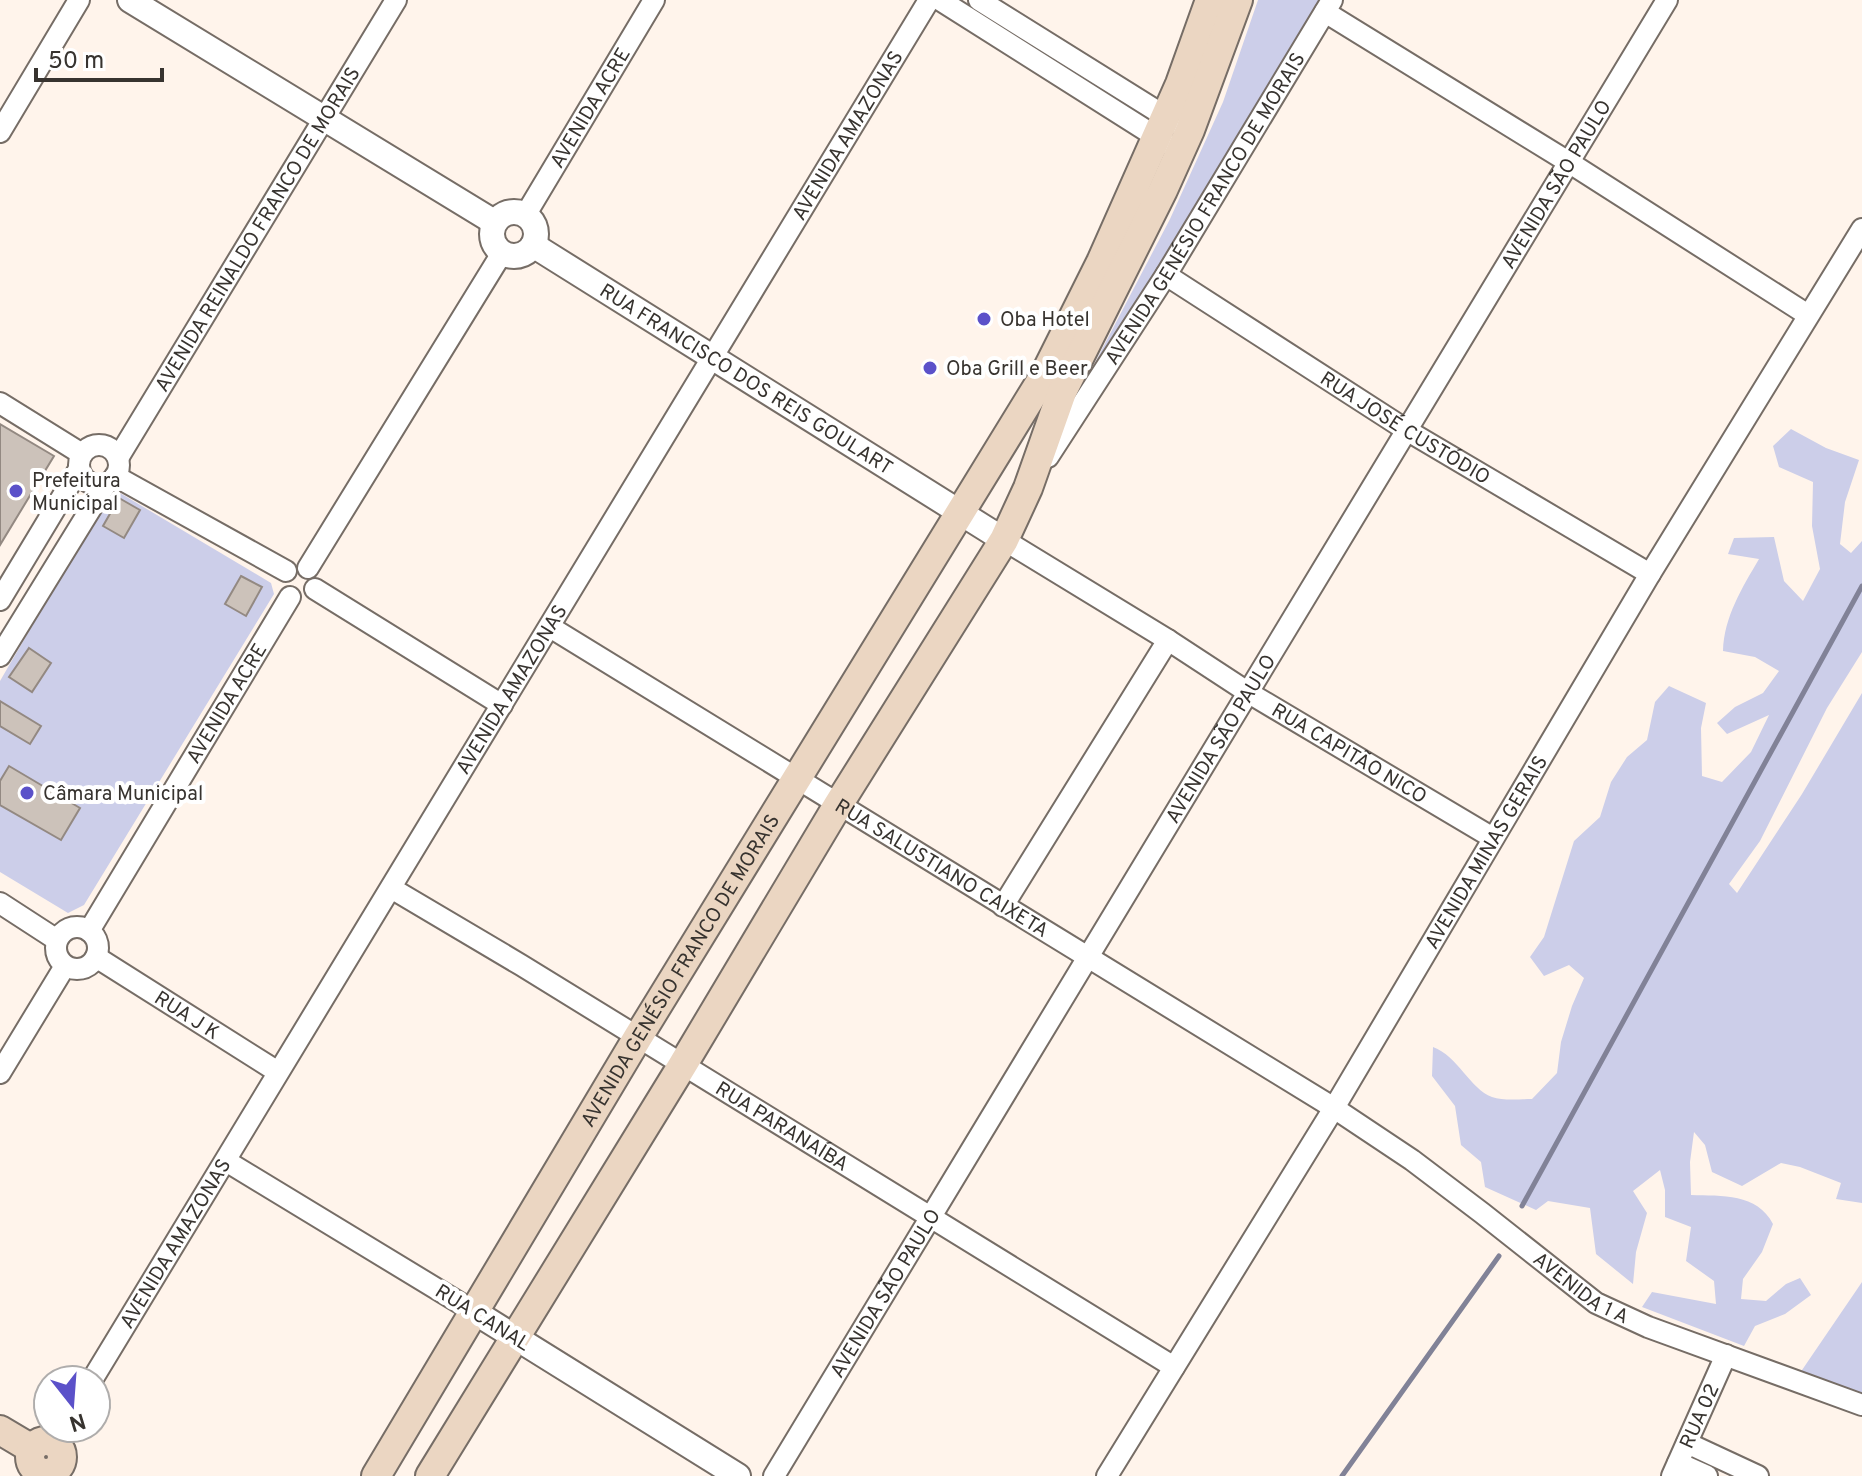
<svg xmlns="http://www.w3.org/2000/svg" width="1862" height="1476" viewBox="0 0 1862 1476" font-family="Overpass,sans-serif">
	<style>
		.green { fill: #cccee9 }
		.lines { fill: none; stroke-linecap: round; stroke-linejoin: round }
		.stream { stroke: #818297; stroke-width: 5 }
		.building { fill: #ccc2ba; stroke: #938982; stroke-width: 2 }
		.minor-casing { stroke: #766d66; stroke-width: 24 }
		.tertiary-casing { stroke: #766d66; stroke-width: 28 }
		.secondary-casing { stroke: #766d66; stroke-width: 32 }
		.minor { stroke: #fff; stroke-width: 20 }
		.tertiary { stroke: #fff; stroke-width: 24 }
		.secondary { stroke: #ebd6c2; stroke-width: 28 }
		.poi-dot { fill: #5b51c9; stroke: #fff; stroke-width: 3 }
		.labels { text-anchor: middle; stroke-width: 8; stroke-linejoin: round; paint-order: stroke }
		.street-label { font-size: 20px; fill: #37332f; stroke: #fff }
		.poi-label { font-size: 20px; fill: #37332f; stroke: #fff; text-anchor: start }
	</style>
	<rect width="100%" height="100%" fill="#fff4eb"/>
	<!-- green -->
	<path class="green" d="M1258,0h62l-228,378 -4,-2 82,-157 53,-117z
		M1791,429l35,19 33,12 -14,42 -5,42 11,9 11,-12v111l-35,56 -67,133 -31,43 8,9 65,-99 60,-101v510l-26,-4 5,-16 -41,-16 -19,-4 -39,23 -30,-14 -7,-27 -11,-13 -4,30 1,33c31,1 66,-2 82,29l-11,28 -19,27 -2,20 25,2 20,-17 14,-6 11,17 -26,19 -30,12 -11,20 -102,-39 10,-15 64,12 -2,-23 -28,-20 5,-34 -26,-10v-27l-5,-20 -27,21 14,22 -11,39 -3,32 -37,-30 -6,-46 -42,-7 -12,9 -51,-23 -4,-25 -20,-17 -6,-39 -23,-30 1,-29c25,9 37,42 59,50 11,4 29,2 40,2l25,-26 4,-31 11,-36 12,-28 -15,-13 -25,11 -14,-19 14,-20 30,-96 26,-24 11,-35 16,-25 20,-17 8,-38 14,-16 37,17 -5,25 1,48 20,6 29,-30 18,-37 -42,19 -10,-11 18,-16 28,-14 16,-22 -24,-14 -32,-6c1,-34 19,-63 36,-92l-31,-5 6,-16 40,-1 10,44 19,20 17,-32 -8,-43 1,-44 -34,-15 -6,-21z
		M120,493l151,90 3,11 -190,311 -16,8 -68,-41v-191l107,-184z
		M1862,1282v113l-62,-22z"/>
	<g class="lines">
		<!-- stream -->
		<path class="stream" d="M1522,1206l340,-620
			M1342,1476l157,-220"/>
	</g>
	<!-- building -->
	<path class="building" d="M0,424l54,32 -54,89z
		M119,498l21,12 -16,28 -21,-12z
		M241,576l21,11 -16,29 -21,-12z
		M29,648l22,15 -19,29 -23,-15z
		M0,701l41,25 -11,18 -30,-18z
		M9,766l71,42 -19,32 -61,-35v-24z"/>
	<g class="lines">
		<defs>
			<g id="minor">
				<path d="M940,0l226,143"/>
				<path d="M979,0l197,123"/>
				<path d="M1325,12l245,151 238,152"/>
				<path d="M0,132l79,-132"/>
				<path id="s1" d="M526,214l128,-214"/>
				<path id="s2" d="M1166,275l242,156 242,143"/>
				<path d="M0,403l82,51"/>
				<circle cx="99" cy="465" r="20"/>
				<path id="s3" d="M1048,457l118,-182 166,-275"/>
				<path id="s4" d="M118,458l278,-458"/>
				<path d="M115,476l171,95"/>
				<path id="s5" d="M1004,540l164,100 81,53 244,145"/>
				<path d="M308,568l194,-315"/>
				<path d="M315,589l187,116"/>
				<path d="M0,600l79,-131"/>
				<path id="s6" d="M550,627l784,481 78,52 70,53 114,90 52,24 214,78"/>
				<path d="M0,656l106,-172"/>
				<path id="s7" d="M391,888l130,77 653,402"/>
				<path d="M0,903l57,37"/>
				<path d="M1003,906l165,-266"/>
				<circle cx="77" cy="948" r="21"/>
				<path id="s8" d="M89,931l201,-334"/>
				<path id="s9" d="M96,957l182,115"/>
				<path d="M0,1073l65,-107"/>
				<path d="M226,1161l247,150"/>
				<path id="s10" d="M92,1380l837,-1380"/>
				<path d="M53,1443l10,-15"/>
				<path d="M1687,1443l71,33"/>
				<path d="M1678,1463l29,13"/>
				<path id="s11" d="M774,1476l893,-1476"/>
				<path id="s12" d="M1107,1476l227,-368 316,-534 212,-345"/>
				<path id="s13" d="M1672,1476l54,-121"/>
			</g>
			<g id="tertiary">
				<path d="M130,0l364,222"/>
				<circle cx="514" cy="234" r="22"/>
				<path id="s14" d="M533,245l471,295"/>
				<path d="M473,1311l265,165"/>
				<path d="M35,1476l3,-5"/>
			</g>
			<g id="secondary">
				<path d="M0,1430l32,19"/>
				<circle cx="46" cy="1457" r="16"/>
				<path id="s15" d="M376,1476l262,-439 406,-661 57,-114 79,-178 30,-84"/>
				<path d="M430,1476l252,-410 156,-261 166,-265 24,-52 34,-96 101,-202 27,-60 48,-130"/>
			</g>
		</defs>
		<!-- minor casing -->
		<use href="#minor" class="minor-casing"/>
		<!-- tertiary casing -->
		<use href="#tertiary" class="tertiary-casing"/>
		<!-- secondary casing -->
		<use href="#secondary" class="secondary-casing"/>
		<!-- minor -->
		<use href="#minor" class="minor"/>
		<!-- tertiary -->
		<use href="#tertiary" class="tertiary"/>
		<!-- secondary -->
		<use href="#secondary" class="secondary"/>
	</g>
	<!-- markers -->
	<g class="poi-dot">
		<circle cx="984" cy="319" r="8"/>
		<circle cx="930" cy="368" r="8"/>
		<circle cx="16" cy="491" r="8"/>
		<circle cx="27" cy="793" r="8"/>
	</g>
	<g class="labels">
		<!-- street labels -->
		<g class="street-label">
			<text dy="7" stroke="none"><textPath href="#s1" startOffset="124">AVENIDA ACRE</textPath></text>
			<text dy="7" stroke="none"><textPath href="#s10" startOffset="1456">AVENIDA AMAZONAS</textPath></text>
			<text dy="7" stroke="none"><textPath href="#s11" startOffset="1510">AVENIDA SÃO PAULO</textPath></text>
			<text dy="7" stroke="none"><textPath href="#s3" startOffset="294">AVENIDA GENÉSIO FRANCO DE MORAIS</textPath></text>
			<text dy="7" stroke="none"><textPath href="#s4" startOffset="268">AVENIDA REINALDO FRANCO DE MORAIS</textPath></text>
			<text dy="7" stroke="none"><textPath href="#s14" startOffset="252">RUA FRANCISCO DOS REIS GOULART</textPath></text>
			<text dy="7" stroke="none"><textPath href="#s2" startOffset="284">RUA JOSÉ CUSTÓDIO</textPath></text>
			<text dy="7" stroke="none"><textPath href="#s10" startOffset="808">AVENIDA AMAZONAS</textPath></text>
			<text dy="7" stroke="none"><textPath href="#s8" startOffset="266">AVENIDA ACRE</textPath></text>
			<text dy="7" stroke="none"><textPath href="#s11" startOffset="862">AVENIDA SÃO PAULO</textPath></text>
			<text dy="7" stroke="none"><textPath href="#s5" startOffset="406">RUA CAPITÃO NICO</textPath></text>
			<text dy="7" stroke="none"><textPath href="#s12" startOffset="730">AVENIDA MINAS GERAIS</textPath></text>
			<text dy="7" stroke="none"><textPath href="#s6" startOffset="460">RUA SALUSTIANO CAIXETA</textPath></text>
			<text dy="7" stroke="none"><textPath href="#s15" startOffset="590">AVENIDA GENÉSIO FRANCO DE MORAIS</textPath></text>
			<text dy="7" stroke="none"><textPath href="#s9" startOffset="108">RUA J K</textPath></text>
			<text dy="7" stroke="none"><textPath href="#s7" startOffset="458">RUA PARANAÍBA</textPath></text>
			<text dy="7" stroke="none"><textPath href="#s10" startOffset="160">AVENIDA AMAZONAS</textPath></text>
			<text dy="7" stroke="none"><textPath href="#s6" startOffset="1226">AVENIDA 1 A</textPath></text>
			<text dy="7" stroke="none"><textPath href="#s11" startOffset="214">AVENIDA SÃO PAULO</textPath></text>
			<text transform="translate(483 1317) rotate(32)" y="7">RUA CANAL</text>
			<text dy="7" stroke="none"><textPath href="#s13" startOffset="66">RUA 02</textPath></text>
		</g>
		<!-- poi labels -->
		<g class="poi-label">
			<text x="1000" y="326">Oba Hotel</text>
			<text x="946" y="375">Oba Grill e Beer</text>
			<text x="32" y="487">Prefeitura<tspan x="32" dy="23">Municipal</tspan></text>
			<text x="43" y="800">Câmara Municipal</text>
		</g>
	</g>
	<!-- north arrow -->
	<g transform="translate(72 1404) rotate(163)"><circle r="38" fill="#ffffff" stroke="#afadac" stroke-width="2"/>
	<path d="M0-6L14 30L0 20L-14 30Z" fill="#5b51c9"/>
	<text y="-12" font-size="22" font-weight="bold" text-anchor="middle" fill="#37332f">N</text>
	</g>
	<!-- scale -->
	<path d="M36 68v12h126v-12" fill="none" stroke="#37332f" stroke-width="4"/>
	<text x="48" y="68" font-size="24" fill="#37332f" stroke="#ffffff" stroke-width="6" paint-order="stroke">50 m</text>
</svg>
